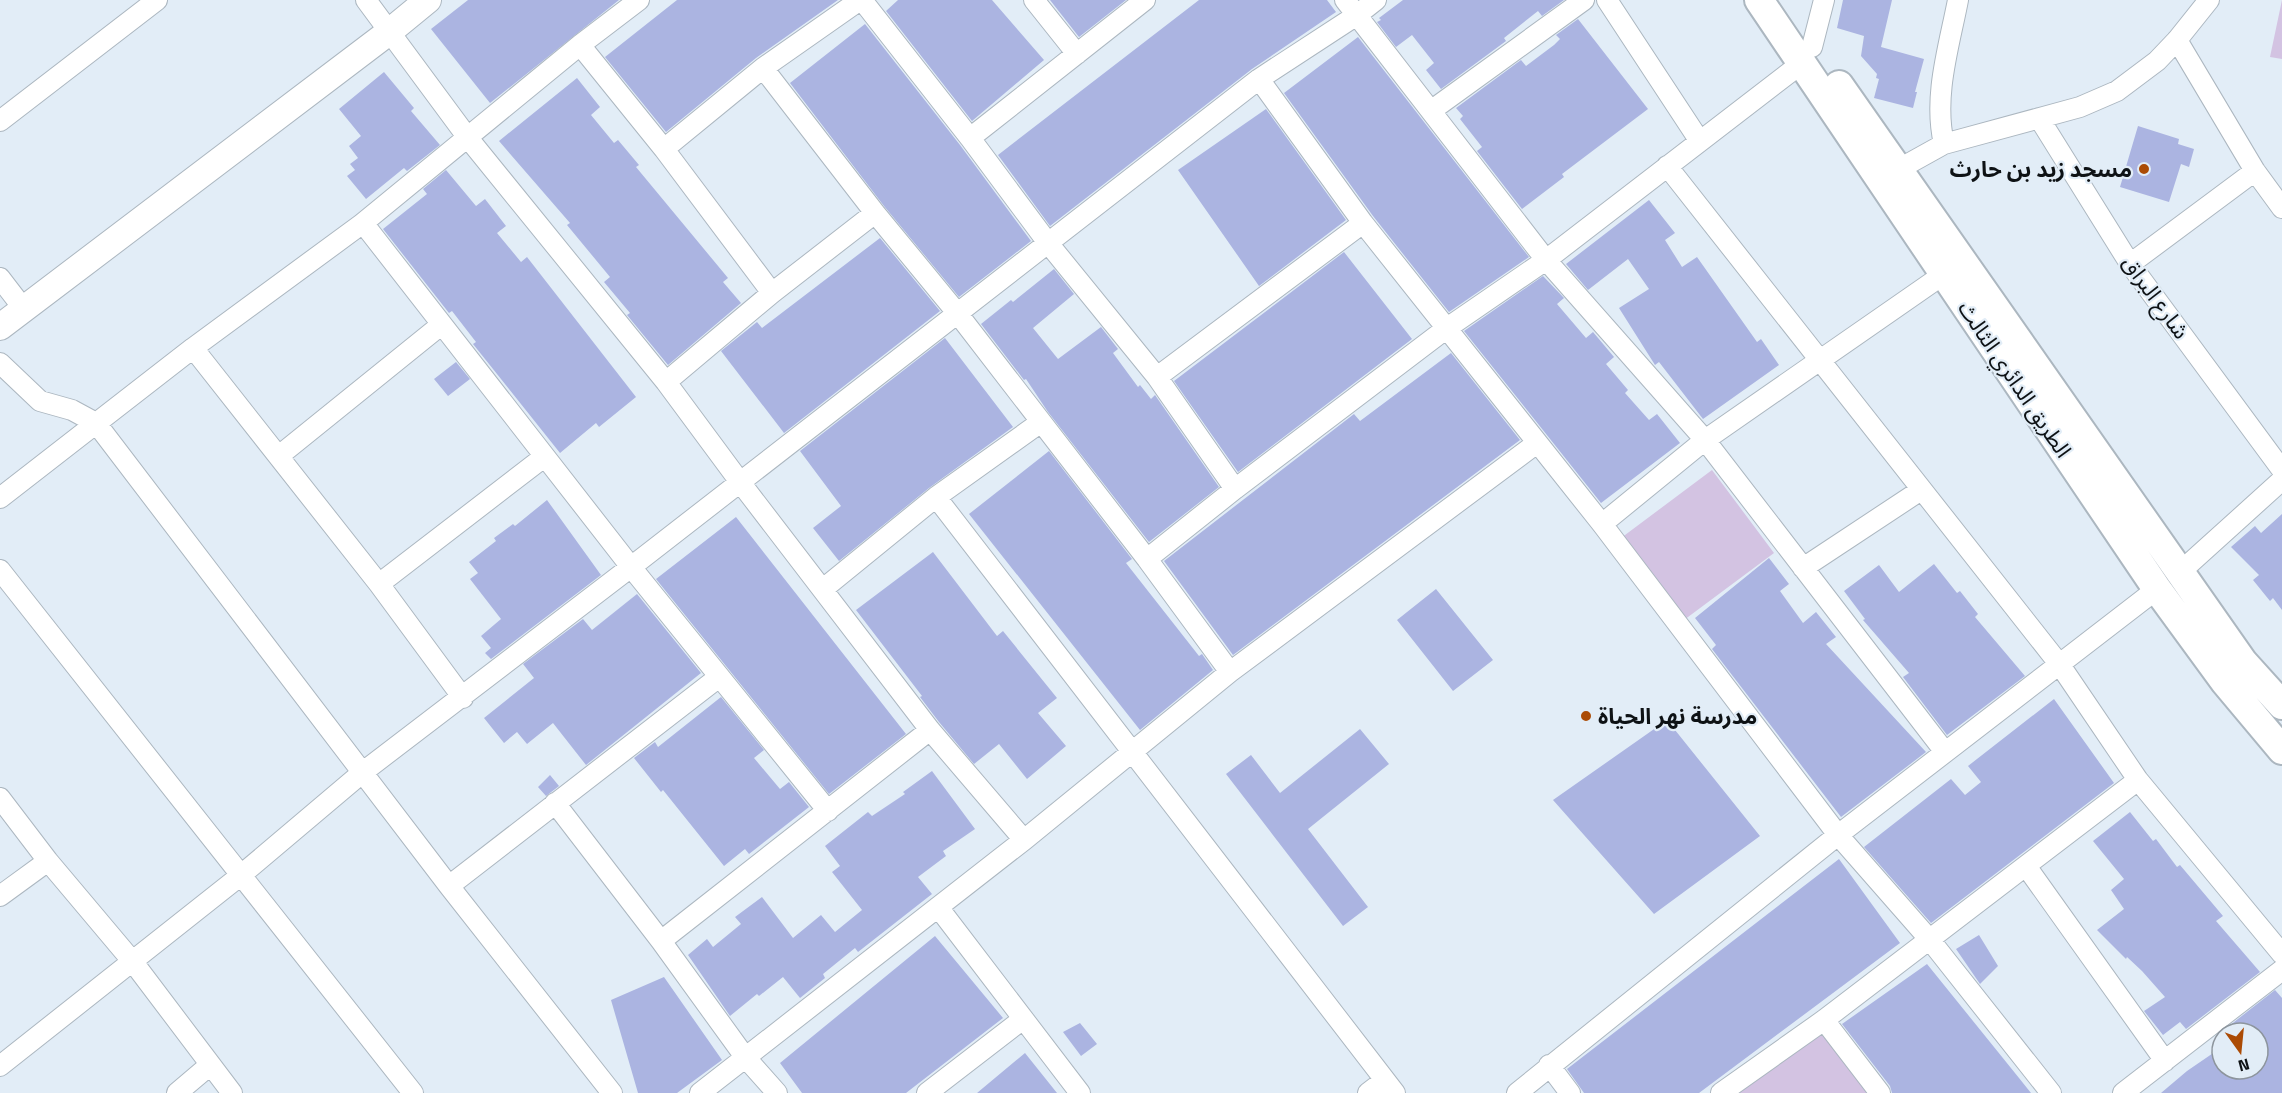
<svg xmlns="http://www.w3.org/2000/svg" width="2282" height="1093" viewBox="0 0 2282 1093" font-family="'Titillium Web','Noto Sans Arabic',sans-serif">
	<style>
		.green { fill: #d3c3e2 }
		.building { fill: #abb4e1 }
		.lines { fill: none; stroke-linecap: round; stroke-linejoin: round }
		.minor-casing { stroke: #acb7c0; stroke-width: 22 }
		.major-casing { stroke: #acb7c0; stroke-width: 28 }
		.highway-casing { stroke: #acb7c0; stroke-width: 32 }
		.minor { stroke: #fff; stroke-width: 20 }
		.major { stroke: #fff; stroke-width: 26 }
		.highway { stroke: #fff; stroke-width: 28 }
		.poi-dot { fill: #ab4b05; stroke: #e2edf7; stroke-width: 2 }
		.labels { text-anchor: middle; stroke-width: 4.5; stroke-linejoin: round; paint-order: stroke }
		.poi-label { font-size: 22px; font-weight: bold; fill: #0e1215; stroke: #e2edf7; text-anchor: end }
		.street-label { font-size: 22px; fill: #0e1215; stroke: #e2edf7 }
	</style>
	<rect width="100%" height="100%" fill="#e2edf7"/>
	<!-- green -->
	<path class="green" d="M2282,0v59l-12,-2z
		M1712,470l62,83 -90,67 -63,-82z
		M1824,1020l55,73h-156z"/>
	<!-- building -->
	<path class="building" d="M468,0h151l-129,103 -59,-74z
		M677,0h161l-82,58 -90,74 -61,-75z
		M898,0h94l52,60 -72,61 -86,-110z
		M1050,0h76l-47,37z
		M1199,0h128l9,12 -84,57 -202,157 -52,-71z
		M1403,0h161l-22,16 -4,-5 -34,27 2,3 -65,48 -15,-19 8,-7 -22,-28 -16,12 -19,-25 4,-2 -2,-2z
		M1843,0h49l-11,47 43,12 -9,33h2l-4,16 -39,-10 5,-19 -3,-1 1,-4 -16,-18 3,-20 -27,-8z
		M1578,19l70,90 -86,65 2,3 -42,32 -45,-58 5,-4 -22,-28 3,-3 -7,-8 65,-48 5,6 28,-21 6,-6 -4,-4z
		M865,24l95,121 71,96 -72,56 -75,-91 -94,-123z
		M1358,37l171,220 -80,55 -76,-96 -89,-123z
		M384,72l30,36 -3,3 29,34 -33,26 -3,-3 -38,31 -19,-23 8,-6 -5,-6 8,-6 -9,-12 12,-10 -22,-27z
		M577,78l23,29 -9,8 23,28 4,-3 21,25 -3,2 92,111 -5,4 18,21 -73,62 -41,-50 3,-2 -26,-31 6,-5 -43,-52 3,-2 -71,-82z
		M1266,109l80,111 -87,66 -81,-116z
		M2138,126l41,13 -1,5 16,5 -5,18 -8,-3 -12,38 -49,-15z
		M446,170l30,36 9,-7 21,27 -9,7 24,29 6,-5 109,140 -37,30 -3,-4 -36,30 -87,-109 3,-2 -24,-31 -3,2 -66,-84 44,-35 -4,-5z
		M1649,200l26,33 -10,7 17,27 15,-10 60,85 4,-3 18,26 -76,54 -44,-57 -4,3 -36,-57 30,-19 -21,-30 -40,31 -22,-26z
		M880,238l60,73 -156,122 -63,-82 36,-29 5,6z
		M1344,252l68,87 -174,133 -64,-91z
		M1054,269l20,25 -41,34 25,31 43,-32 17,22 -5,4 25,34 2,-2 11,14 4,-4 64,92 -70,55 -101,-130 -22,-33 -2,1 -43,-56 30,-24 2,2z
		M1543,276l21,22 -7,6 29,34 7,-6 21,25 -8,7 22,26 -3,3 24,27 8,-6 23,29 -79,60 -137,-172z
		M945,338l68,89 -84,61 -90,73 -26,-33 28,-22 -41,-55z
		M1451,353l69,87 -287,215 -69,-94 190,-147 6,7z
		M456,362l14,17 -22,17 -14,-17z
		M1049,451l83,108 -6,4 73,93 3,-2 11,16 -73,60 -171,-216z
		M547,500l54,75 -110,84 -6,-6 6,-5 -10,-12 20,-17 -31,-40 8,-6 -9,-11 27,-21 -2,-3 19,-14 2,2z
		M2282,514v96l-9,-12 -3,3 -17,-21 6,-5 -28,-28 24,-21 6,7z
		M736,517l170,217 -77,60 -173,-215z
		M933,552l64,84 6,-5 54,67 -19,15 28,33 -39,33 -28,-35 -25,20 -35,-42 -19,-25 2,-1 -66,-86z
		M1769,558l20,26 -9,7 23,32 13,-11 20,25 -10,7 100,108 -85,65 -129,-168 4,-4 -21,-27z
		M1934,564l23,29 3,-2 18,23 -3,3 50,59 -78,59 -44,-58 6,-4 -46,-53 2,-1 -21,-28 35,-26 20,27z
		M1436,589l57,71 -40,31 -56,-71z
		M637,594l64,79 -115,92 -33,-42 -26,21 -10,-12 -13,11 -20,-25 50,-40 -11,-14 60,-45 9,11z
		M721,697l43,53 -10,8 26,31 9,-7 20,25 -60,47 -4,-5 -21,17 -61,-76 -2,2 -27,-34 21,-16 3,5z
		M2054,699l60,84 -183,140 -67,-76 87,-68 14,16 16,-13 -13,-16z
		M1667,720l93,116 -106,78 -101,-114z
		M1360,729l29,35 -81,65 60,78 -25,19 -117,-152 25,-19 29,38z
		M932,771l43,58 -32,22 3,5 -28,21 14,17 -74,58 -3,-4 -32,26 2,4 -25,20 -17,-21 -24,19 -2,-2 -27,22 -42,-61 19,-16 6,8 28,-23 -6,-7 27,-20 31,41 28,-23 14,17 27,-22 -30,-38 8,-6 -15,-20 43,-34 4,4 33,-22 -2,-2z
		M550,775l9,11 -13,10 -8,-9z
		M2130,812l23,29 3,-2 21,28 3,-2 43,51 -7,5 44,51 -74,57 -6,-7 -17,13 -19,-24 21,-14 -23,-26 -15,-14 -1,2 -29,-29 27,-21 -13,-19 13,-11 -31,-38z
		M1839,859l61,84 -201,150h-115l-17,-24z
		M1979,935l19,31 -18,18 -24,-35z
		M935,936l68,82 -97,75h-104l-22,-30z
		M1927,964l92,114 12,15h-139l-2,-7 -48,-62z
		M664,977l58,83 -45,33h-39l-27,-93z
		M2275,990l7,8v95h-121l26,-22 35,-24v22h36v-36h-38z
		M1080,1023l17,21 -16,12 -18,-24z
		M1025,1053l32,40h-80z"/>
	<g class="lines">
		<defs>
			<path id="minor" d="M366,0l102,138 198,244 74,100 190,248 94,110
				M862,0l108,138 78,105 109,134 78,112
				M1034,0l43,54
				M1345,0l201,260 159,180 240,312
				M1607,0l92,140
				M2177,40l78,131 27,37
				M580,45l84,104 108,144
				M1812,47l12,-47
				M763,68l112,145 83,101 189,245 83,113
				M1259,79l104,144 239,301 236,311 92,105 121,153
				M1432,110l152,-110
				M2039,118l91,146 152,206
				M0,121l157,-121
				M970,138l175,-138
				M1944,144c-11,-48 5,-97 14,-144
				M664,149l99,-81 97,-68
				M1667,166l393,499 78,115 144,174
				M1899,169l45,-25 136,-37 37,-16 40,-30 20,-21 32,-40
				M363,223l268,344 197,244
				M2130,264l125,-93
				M0,278l23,30
				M193,348l186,236 84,114
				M0,363l40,38 32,9 24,13 353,463 163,207
				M1157,377l206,-154
				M666,382l106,-89 103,-80
				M280,455l161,-130
				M936,497l459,596
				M0,498l193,-150 170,-125 217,-178 59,-45
				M1602,524l103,-84 239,-166
				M1147,559l88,-70 212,-161 99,-68 256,-197
				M1803,568l118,-78
				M0,570l413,523
				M2179,573l103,-93
				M379,584l165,-127
				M823,589l113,-92 105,-75
				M0,798l48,63 85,101 99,131
				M555,803l106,138 84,116 32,36
				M2026,866l139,195
				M449,886l270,-209
				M0,896l48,-35
				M938,907l142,186
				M661,941l269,-211
				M1824,1020l56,73
				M1549,1065l21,28
				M0,1066l240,-190 123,-104 268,-205 628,-488 98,-64 19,-15
				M177,1093l33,-28
				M700,1093l324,-253 206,-168 307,-229
				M927,1093l96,-74
				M1368,1093l17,-13
				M1517,1093l321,-258 319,-246
				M1721,1093l103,-73 314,-240
				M2123,1093l159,-123"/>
			<path id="major" d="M0,327l389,-295 39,-32"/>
			<path id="highway" d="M1759,0l398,589 68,93 57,68
				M1839,85l404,577 39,43"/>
		</defs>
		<!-- minor casing -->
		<use href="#minor" class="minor-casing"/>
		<!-- major casing -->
		<use href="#major" class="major-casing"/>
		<!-- highway casing -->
		<use href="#highway" class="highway-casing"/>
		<!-- minor -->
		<use href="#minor" class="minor"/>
		<!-- major -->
		<use href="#major" class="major"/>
		<!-- highway -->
		<use href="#highway" class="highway"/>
	</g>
	<!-- markers -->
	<g class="poi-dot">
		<circle cx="2144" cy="169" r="6"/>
		<circle cx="1586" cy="716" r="6"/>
	</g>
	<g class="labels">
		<!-- poi labels -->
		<g class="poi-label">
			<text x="2132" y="177">مسجد زيد بن حارث</text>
			<text x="1598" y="724" text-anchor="start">مدرسة نهر الحياة</text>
		</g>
		<!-- street labels -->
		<g class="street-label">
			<text transform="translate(2156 297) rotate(54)" y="8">شارع البراق</text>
			<text transform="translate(2015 379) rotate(56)" y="8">الطريق الدائري الثالث</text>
		</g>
	</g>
	<!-- north arrow -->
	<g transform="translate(2240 1051) rotate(165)"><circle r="28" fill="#e2edf7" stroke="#8d959d" stroke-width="1.5"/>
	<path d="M0-4.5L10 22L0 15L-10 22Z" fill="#ab4b05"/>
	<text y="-9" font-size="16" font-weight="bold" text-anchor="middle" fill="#0e1215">N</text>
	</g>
</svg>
